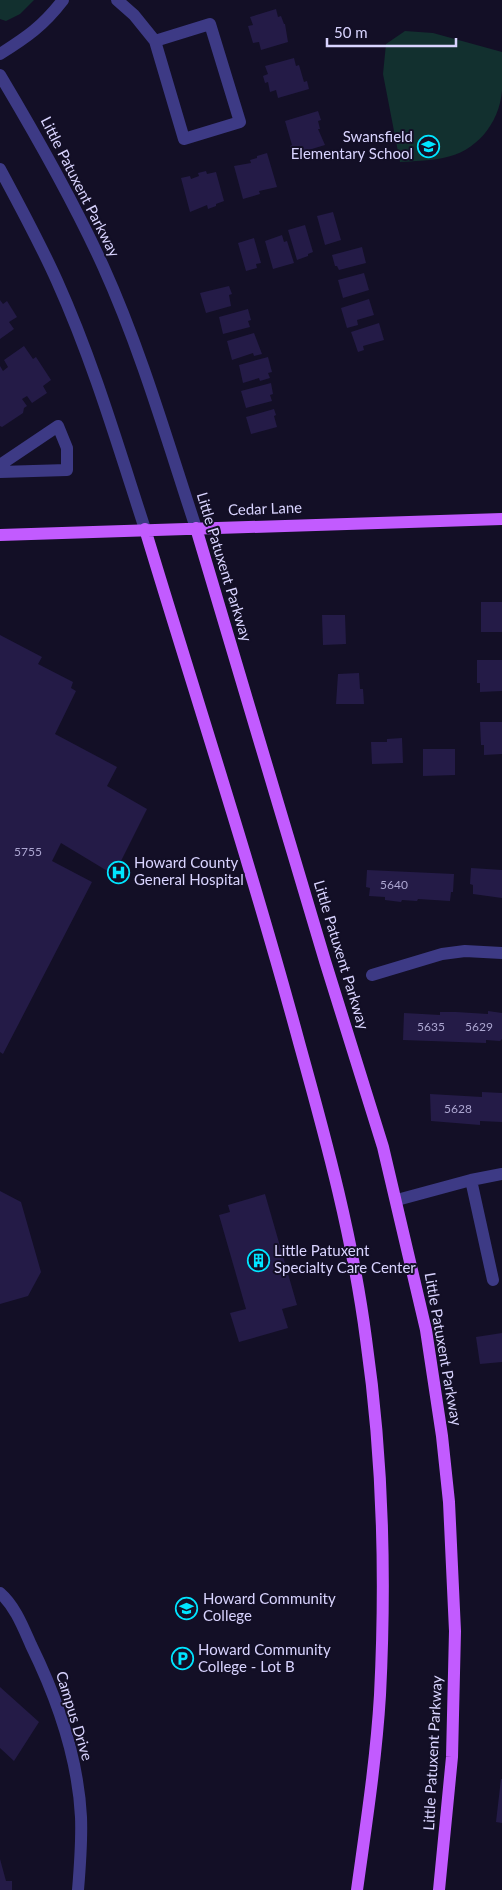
<svg xmlns="http://www.w3.org/2000/svg" width="502" height="1890" viewBox="0 0 502 1890" font-family="Lato,sans-serif">
	<style>
		.green { fill: #12302f }
		.building { fill: #241b47 }
		.lines { fill: none; stroke-linecap: round; stroke-linejoin: round }
		.minor { stroke: #3d3a85; stroke-width: 12 }
		.major { stroke: #c25bff; stroke-width: 12 }
		.labels { text-anchor: middle; stroke-width: 4; stroke-linejoin: round; paint-order: stroke }
		.number-label { font-size: 12px; fill: #aca6d1 }
		.poi-label { font-size: 15px; fill: #d9d4ff; stroke: #130f26; text-anchor: start }
		.street-label { font-size: 15px; fill: #d9d4ff; stroke: #130f26 }
	</style>
	<rect width="100%" height="100%" fill="#130f26"/>
	<!-- green -->
	<path class="green" d="M0,0h34l-14,14 -14,7 -6,-2z
		M405,31l28,2 69,19c0,13 0,26 0,39 -3,33 -26,61 -59,67 -14,3 -29,3 -43,4l-17,-88 3,-30z"/>
	<!-- building -->
	<path class="building" d="M276,9l2,8 3,-1 3,8h1l3,18 -27,8 -2,-8 -6,1 -5,-17 5,-1 -3,-8z
		M294,58l2,8 3,-1 5,17 3,-1 2,8 -31,9 -2,-8 -6,2 -2,-10 -3,1 -2,-7 5,-2 -3,-8z
		M318,111l3,9 -3,1 2,8h-2l7,16 -33,10 -2,-9 2,-1 -7,-24z
		M267,153l10,34 -18,4 1,3 -17,5 -9,-33 17,-3 -1,-3 7,-2v-2z
		M206,171l1,3 9,-2 8,29 -8,3v2l-8,3 -1,-4 -17,7 -9,-34 9,-2 1,3 8,-3 -1,-3z
		M333,212l8,28 -16,5 -8,-29z
		M305,225l8,27 -5,2v2l-11,4 -9,-30z
		M282,235l2,7 3,-1 7,22 -21,6 -8,-28z
		M254,238l7,25 -5,1 1,4 -11,3 -8,-28z
		M362,247l4,16 -27,7 -2,-4h-2l-3,-11z
		M364,273l5,17 -26,8 -5,-18z
		M229,286l3,8 -3,1 2,11 -25,7 -6,-20z
		M369,299l5,16 -17,5 1,5 -11,3 -6,-20z
		M0,300l3,4 4,-3 10,16 -8,5 5,7 -14,10z
		M248,309l3,11 -3,1 2,6 -27,7 -4,-17z
		M379,323l5,17 -21,6 1,4 -6,2 -7,-20z
		M254,333l8,21 -8,2 -1,-3 -21,7 -5,-19z
		M24,346l9,13 3,-2 15,23 -8,6 4,7 -15,10 -5,-7 -5,3 5,7 -3,2 -1,5 -21,14 -2,-1v-60l3,5 5,-4 -4,-7z
		M268,357l4,15 -4,1 2,5 -10,3 -1,-3 -16,5 -4,-18z
		M271,383l2,11 -3,1 2,6 -26,7 -5,-17z
		M274,409l2,6 -2,1 3,11 -26,7 -5,-17z
		M481,602h21v30h-21z
		M322,615h23l1,29 -23,1z
		M0,635l42,22 -4,7 35,18 -2,6 5,3 -21,43 62,33 -10,19 40,23 -33,66 -53,-32 -9,18 40,21 -89,172 -3,-2z
		M477,660h25v31l-22,1v-9h-3z
		M359,673l1,16h3l1,15h-28l2,-30z
		M480,722h22v32l-18,1v-10h-3z
		M402,738l1,25 -31,1 -1,-22h16v-3z
		M423,749h32v26l-32,1z
		M471,868l31,2v28l-29,-4v-9l-3,-1z
		M367,870l87,4 -1,18h-2l-1,9 -32,-2 -1,2 -15,-1 -1,2 -16,-2v-3l-16,-1 1,-8 -4,-1z
		M488,1011l14,2v26l-2,2 -14,-1v3l-83,-3 1,-27 36,2v-3h16l32,2z
		M482,1092l20,1v29l-22,-1v4l-49,-4 -1,-27 52,3z
		M0,1191l21,11 20,70 -13,24 -28,8z
		M265,1194l32,111 -15,4 6,19 -49,14 -9,-29 16,-4 -27,-94 11,-3 -2,-7z
		M502,1333v29l-22,2 -4,-27z
		M0,1687l39,35 -25,39 -14,-13z
		M501,1779h1v44l-6,-1z
		M0,1859l6,22h6v9h-12z"/>
	<g class="lines">
		<!-- minor -->
		<path class="minor" d="M117,0l17,15 21,26 29,98 56,-17 -30,-98 -55,17
			M0,54c27,-17 43,-28 63,-54
			M0,75c37,62 73,125 103,191 38,84 64,174 93,262
			M0,169c20,37 40,74 57,112 36,80 61,165 88,248
			M0,465l58,-39 9,22v22l-67,2
			M372,975l70,-21 23,-3 37,2
			M471,1180l22,100
			M397,1200l74,-20 31,-6
			M0,1593c15,13 23,34 31,52 26,53 47,113 50,172 1,25 -1,49 -3,73"/>
		<!-- major -->
		<path class="major" d="M196,528l129,433 58,186 43,183 16,106 7,66 6,129 -3,126 -13,133
			M145,529c52,172 108,343 155,517 27,97 53,193 66,293 17,118 20,238 14,356 -4,66 -14,130 -23,195
			M0,535l502,-16"/>
	</g>
	<!-- icons -->
	<defs>
		<symbol id="school-ring" viewBox="-11 -11 22 22"><circle r="9.5" fill="#130f26" stroke="#00e5ff" stroke-width="1.5"/><path d="M0-5L7-2L0 1L-7-2ZM-4 1L0 2.5L4 1V4Q0 6-4 4Z" fill="#00e5ff"/></symbol>
		<symbol id="hospital-ring" viewBox="-11 -11 22 22"><circle r="9.5" fill="#130f26" stroke="#00e5ff" stroke-width="1.5"/><path d="M-5-5h3v3.5h4V-5h3V5h-3V1.5h-4V5h-3Z" fill="#00e5ff"/></symbol>
		<symbol id="building-ring" viewBox="-11 -11 22 22"><circle r="9.5" fill="#130f26" stroke="#00e5ff" stroke-width="1.5"/><path d="M-4-6H4V6H1V3H-1V6H-4ZM-2.5-4.3h1.7v1.8h-1.7ZM.8-4.3h1.7v1.8H.8ZM-2.5-1h1.7V.8h-1.7ZM.8-1h1.7V.8H.8Z" fill="#00e5ff"/></symbol>
		<symbol id="university-ring" viewBox="-11 -11 22 22"><circle r="9.5" fill="#130f26" stroke="#00e5ff" stroke-width="1.5"/><path d="M0-5L7-2L0 1L-7-2ZM-4 1L0 2.5L4 1V4Q0 6-4 4Z" fill="#00e5ff"/></symbol>
		<symbol id="parking-ring" viewBox="-11 -11 22 22"><circle r="9.5" fill="#130f26" stroke="#00e5ff" stroke-width="1.5"/><path d="M-3.5-5.5H1a3.5 3.5 0 0 1 0 7H-1V5.5H-3.5ZM-1-3.4V-.6H.8a1.4 1.4 0 0 0 0-2.8Z" fill="#00e5ff"/></symbol>
	</defs>
	<g fill-rule="evenodd">
		<use href="#school-ring" x="416" y="134" width="25" height="25"/>
		<use href="#hospital-ring" x="106" y="860" width="25" height="25"/>
		<use href="#building-ring" x="246" y="1248" width="25" height="25"/>
		<use href="#university-ring" x="174" y="1596" width="25" height="25"/>
		<use href="#parking-ring" x="170" y="1646" width="25" height="25"/>
	</g>
	<g class="labels">
		<!-- number labels -->
		<g class="number-label">
			<text x="28" y="856">5755</text>
			<text x="394" y="889">5640</text>
			<text x="431" y="1031">5635</text>
			<text x="479" y="1031">5629</text>
			<text x="458" y="1113">5628</text>
		</g>
		<!-- poi labels -->
		<g class="poi-label">
			<text x="413" y="142" text-anchor="end">Swansfield<tspan x="413" dy="17">Elementary School</tspan></text>
			<text x="134" y="868">Howard County<tspan x="134" dy="17">General Hospital</tspan></text>
			<text x="274" y="1256">Little Patuxent<tspan x="274" dy="17">Specialty Care Center</tspan></text>
			<text x="203" y="1604">Howard Community<tspan x="203" dy="17">College</tspan></text>
			<text x="198" y="1655">Howard Community<tspan x="198" dy="17">College - Lot B</tspan></text>
		</g>
		<!-- street labels -->
		<g class="street-label">
			<text transform="translate(80 187) rotate(63)" y="5">Little Patuxent Parkway</text>
			<text transform="translate(265 509) rotate(-2)" y="5">Cedar Lane</text>
			<text transform="translate(224 567) rotate(73)" y="5">Little Patuxent Parkway</text>
			<text transform="translate(341 955) rotate(73)" y="5">Little Patuxent Parkway</text>
			<text transform="translate(443 1349) rotate(80)" y="5">Little Patuxent Parkway</text>
			<text transform="translate(74 1716) rotate(73)" y="5">Campus Drive</text>
			<text transform="translate(433 1753) rotate(-87)" y="5">Little Patuxent Parkway</text>
		</g>
	</g>
	<!-- scale -->
	<path d="M327 38v8h129v-8" fill="none" stroke="#d9d4ff" stroke-width="2.5"/>
	<text x="334" y="38" font-size="15" fill="#d9d4ff" stroke="#130f26" stroke-width="4" paint-order="stroke">50 m</text>
</svg>
